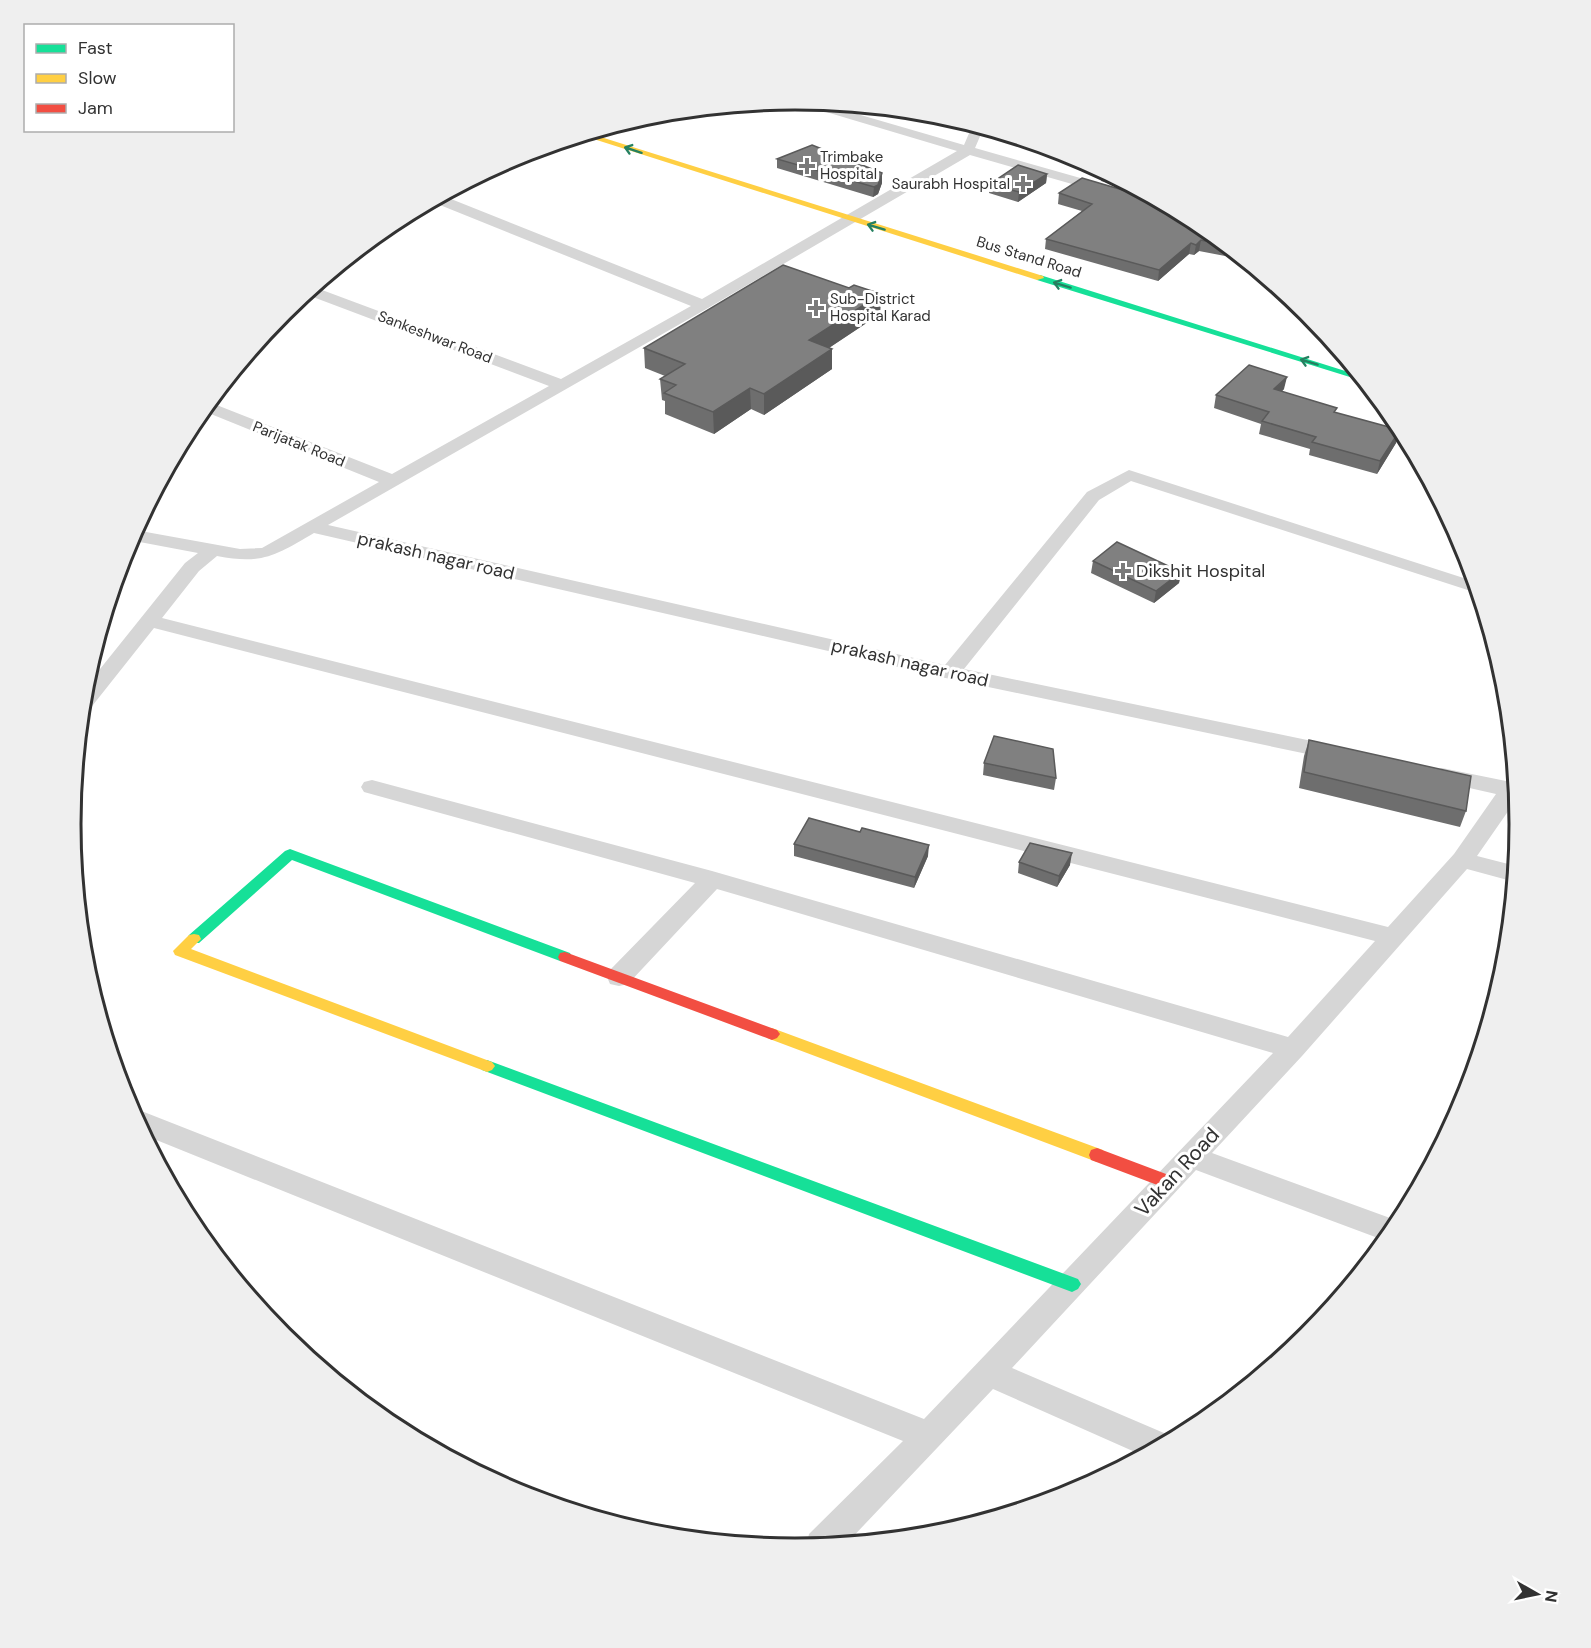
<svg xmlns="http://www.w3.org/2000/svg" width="1591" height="1648" viewBox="0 0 1591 1648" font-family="'DM Sans',sans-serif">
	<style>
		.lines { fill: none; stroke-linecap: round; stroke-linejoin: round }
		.street { fill: #d6d6d6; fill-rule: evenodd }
		.fast { fill: #16e098; fill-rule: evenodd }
		.slow { fill: #ffcf43; fill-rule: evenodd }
		.jam { fill: #f24e42; fill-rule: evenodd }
		.wall { fill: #6e6e6e }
		.shaded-wall { fill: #5a5a5a }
		.building { fill: #808080; stroke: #5a5a5a; stroke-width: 1.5 }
		.oneway { stroke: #258060 }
		.poi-dot { fill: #7a7a7a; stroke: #fff; stroke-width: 2 }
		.labels { text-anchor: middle; stroke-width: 6; stroke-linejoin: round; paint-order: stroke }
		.far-poi-label { font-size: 15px; fill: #323232; stroke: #fff; text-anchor: start }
		.far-street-label { font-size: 15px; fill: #323232; stroke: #fff }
		.street-label { font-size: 18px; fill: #323232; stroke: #fff }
		.poi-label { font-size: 18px; fill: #323232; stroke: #fff; text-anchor: start }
		.near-street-label { font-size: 21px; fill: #323232; stroke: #fff }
		.rim { fill: none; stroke: #323232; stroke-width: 3 }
	</style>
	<rect width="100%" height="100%" fill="#fff"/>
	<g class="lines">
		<!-- street -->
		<path class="street" d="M796,99l13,1 155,45 9,-21 11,3 -9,21 137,39 2,3 -7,4 -137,-39 -262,153 -380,217 617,140 142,-173 42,-22 347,112 4,12 -349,-113 -32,19 -135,169 372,77 8,2 3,5 -3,5 -8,2 -386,-81 -636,-146c-38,22 -51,32 -97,23l-18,15 -37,47 1226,309 66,-73 42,-60 -62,-14 -3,-5 3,-5 8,-2 64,13 2,-3 8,-2 2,21 -41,59 39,10 -1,16 -48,-13 -165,187 -90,97 189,69 -15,19 -190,-71 -184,198 159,68 2,4 -29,16 -151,-67 -147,155 -40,4 3,-14 94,-93 -759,-306 -13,-24 4,-2 9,3 780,307 349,-366 -556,-164 -89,95 -9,2 -9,-2 -3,-7 3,-7 85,-87 -331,-91 -3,-5 3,-5 8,-2 340,91 576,166 87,-96 -1221,-313 -65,82 -7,2 2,-23 101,-126 13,-10 -69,-13 6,-10 105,19 22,-1 117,-66 -178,-72 8,-8 183,72 157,-88 -244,-92 9,-7 247,92 130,-73 -261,-105 11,-6 261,104 255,-148 -171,-51z"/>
		<!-- fast -->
		<path class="fast" d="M1040,275l321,101 5,6 -329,-102 -1,-2z
			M290,849l280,104 2,4 -2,4h-10l-268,-101 -93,83h-10l-2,-4 2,-4 96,-84z
			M487,1060l591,219 3,5 -3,5 -6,3 -590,-222 -3,-4 3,-4z"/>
		<!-- slow -->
		<path class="slow" d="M588,133l455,143 1,2 -7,2 -456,-145z
			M194,934l5,1 2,4 -10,10 301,113 3,4 -3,4 -5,2 -5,-2 -307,-115 -2,-4 16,-16z
			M772,1028l331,122 2,5 -2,5 -6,2 -330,-124 -3,-4 3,-4z"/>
		<!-- jam -->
		<path class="jam" d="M565,952l212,78 3,4 -3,4 -5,2 -5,-2 -207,-77 -2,-4 2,-4z
			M1097,1148l77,29 2,5 -2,5 -6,2 -77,-29 -2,-5 2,-5z"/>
	</g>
	<!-- wall -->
	<path class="wall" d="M777,159l105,14v10l-4,11 -5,3 -96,-29z
		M1104,171l45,24 -48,-14 1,-7z
		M1047,174l-1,9 -28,19 -29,-9 1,-9z
		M1059,193l140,28 47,39 -47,-9 -5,4 -5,-1 -31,27 -113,-32 1,-10 36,-28 -24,-7z
		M849,288l32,6 -1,20 -51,34 3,1v20l-68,46 -13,-6 -37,25 -49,-20v-13l-3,-1 -2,-21 5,-3 -20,-8 -1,-20z
		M1284,389l-2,2 54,22 64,17 -4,13 -19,31 -68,-19 1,-6 -51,-15 2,-10 -47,-16 2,-13z
		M1448,515l4,6 -5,-1z
		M1093,561l88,11 -2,11 -25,20 -63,-30z
		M1309,740l157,71 -6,16 -161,-39 5,-32z
		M984,763l72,15 -2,12 -71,-15z
		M794,844l134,12 -14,32 -120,-32z
		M1019,862l51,3 -13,22 -39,-14z"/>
	<!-- shaded-wall -->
	<path class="shaded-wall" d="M882,173v10l-4,11 -5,3 1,-10z
		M1047,174l-1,9 -28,19 1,-10z
		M1201,240l-2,11 -5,4 2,-10z
		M1191,243l-2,11 -31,27 1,-11z
		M881,294l-1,20 -71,47v-21z
		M832,349v20l-68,46v-21z
		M1287,377l-3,12 -13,13 3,-13z
		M750,388l1,21 -37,25 -1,-22z
		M1400,430l-4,13 -19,31 3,-13z
		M1181,572l-2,11 -25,20 2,-12z
		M929,845l-1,11 -14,32 1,-11z
		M1072,853l-2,12 -13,22 2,-11z"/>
	<!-- building -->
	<path class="building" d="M812,145l70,28 -4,12 -4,2 -97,-28z
		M1018,165l29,9 -28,18 -29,-8z
		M1104,171l14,7 -16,-4z
		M1082,178l78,23 39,20 29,25 -27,-6 -5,5 -5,-2 -32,27 -113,-31 46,-35 -33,-11z
		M783,265l66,23 5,-3 27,9 -72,46 23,9 -68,45 -14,-6 -37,24 -49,-19 12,-8 -16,-6 25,-15 -41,-16z
		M1249,365l38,12 -13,12 63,19 -3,4 66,18 -20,31 -68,-19 4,-5 -54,-16 7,-9 -53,-17z
		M1117,542l64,30 -25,19 -63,-30z
		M994,736l59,13 3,29 -72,-15z
		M1309,740l162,36 -5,35 -162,-39z
		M809,818l51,14 2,-4 67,17 -14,32 -121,-33z
		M1030,843l42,10 -13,23 -40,-14z"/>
	<!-- one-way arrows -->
	<defs><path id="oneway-shaft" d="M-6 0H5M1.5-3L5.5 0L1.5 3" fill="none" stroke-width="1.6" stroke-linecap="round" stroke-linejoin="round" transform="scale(1.5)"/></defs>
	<g class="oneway">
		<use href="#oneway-shaft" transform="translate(633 150) rotate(-162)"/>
		<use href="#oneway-shaft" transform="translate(876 227) rotate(-163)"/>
		<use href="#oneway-shaft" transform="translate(1062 285) rotate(-163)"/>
		<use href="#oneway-shaft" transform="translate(1309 362) rotate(-163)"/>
	</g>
	<!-- markers -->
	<g class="poi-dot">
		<path d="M804 157h6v6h6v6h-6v6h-6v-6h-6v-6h6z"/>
		<path d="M1020 175h6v6h6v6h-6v6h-6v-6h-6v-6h6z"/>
		<path d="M813 299h6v6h6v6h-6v6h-6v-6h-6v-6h6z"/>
		<path d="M1120 562h6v6h6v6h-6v6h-6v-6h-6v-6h6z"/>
	</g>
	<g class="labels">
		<!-- far-poi labels -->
		<g class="far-poi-label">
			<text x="820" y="162">Trimbake<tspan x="820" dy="17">Hospital</tspan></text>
			<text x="1010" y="189" text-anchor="end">Saurabh Hospital</text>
			<text x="830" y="304">Sub-District<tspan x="830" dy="17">Hospital Karad</tspan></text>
		</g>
		<!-- far-street labels -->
		<g class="far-street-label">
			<text transform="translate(1029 257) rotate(17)" y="5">Bus Stand Road</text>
			<text transform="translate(435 337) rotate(21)" y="5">Sankeshwar Road</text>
			<text transform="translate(299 444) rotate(22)" y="5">Parijatak Road</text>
		</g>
		<!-- street labels -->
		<g class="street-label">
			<text transform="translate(436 556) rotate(13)" y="6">prakash nagar road</text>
			<text transform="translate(910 663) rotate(13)" y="6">prakash nagar road</text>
		</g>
		<!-- poi labels -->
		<g class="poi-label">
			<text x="1136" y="577">Dikshit Hospital</text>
		</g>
		<!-- near-street labels -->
		<g class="near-street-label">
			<text transform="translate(1177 1172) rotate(-47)" y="7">Vakan Road</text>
		</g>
	</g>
	<!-- crop -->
	<path d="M0 0H1591V1648H0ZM81 824a714 714 0 1 1 1428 0a714 714 0 1 1-1428 0Z" fill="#efefef" fill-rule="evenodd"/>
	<path class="rim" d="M81 824a714 714 0 1 1 1428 0a714 714 0 1 1-1428 0Z"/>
	<!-- legend -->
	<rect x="24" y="24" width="210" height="108" fill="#ffffff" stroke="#adadad" stroke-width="1.5"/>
	<rect x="36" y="44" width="30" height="9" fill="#16e098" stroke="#adadad" stroke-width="1.5"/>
	<text x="78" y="54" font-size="18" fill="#323232">Fast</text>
	<rect x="36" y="74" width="30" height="9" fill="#ffcf43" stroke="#adadad" stroke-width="1.5"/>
	<text x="78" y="84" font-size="18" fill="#323232">Slow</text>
	<rect x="36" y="104" width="30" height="9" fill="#f24e42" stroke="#adadad" stroke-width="1.5"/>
	<text x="78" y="114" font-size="18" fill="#323232">Jam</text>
	<!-- north arrow -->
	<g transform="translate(1537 1594) rotate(99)" stroke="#ffffff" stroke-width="4.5" paint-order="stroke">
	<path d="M0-4.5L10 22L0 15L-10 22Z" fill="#323232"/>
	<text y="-9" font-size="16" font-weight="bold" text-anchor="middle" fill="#323232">N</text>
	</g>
</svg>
